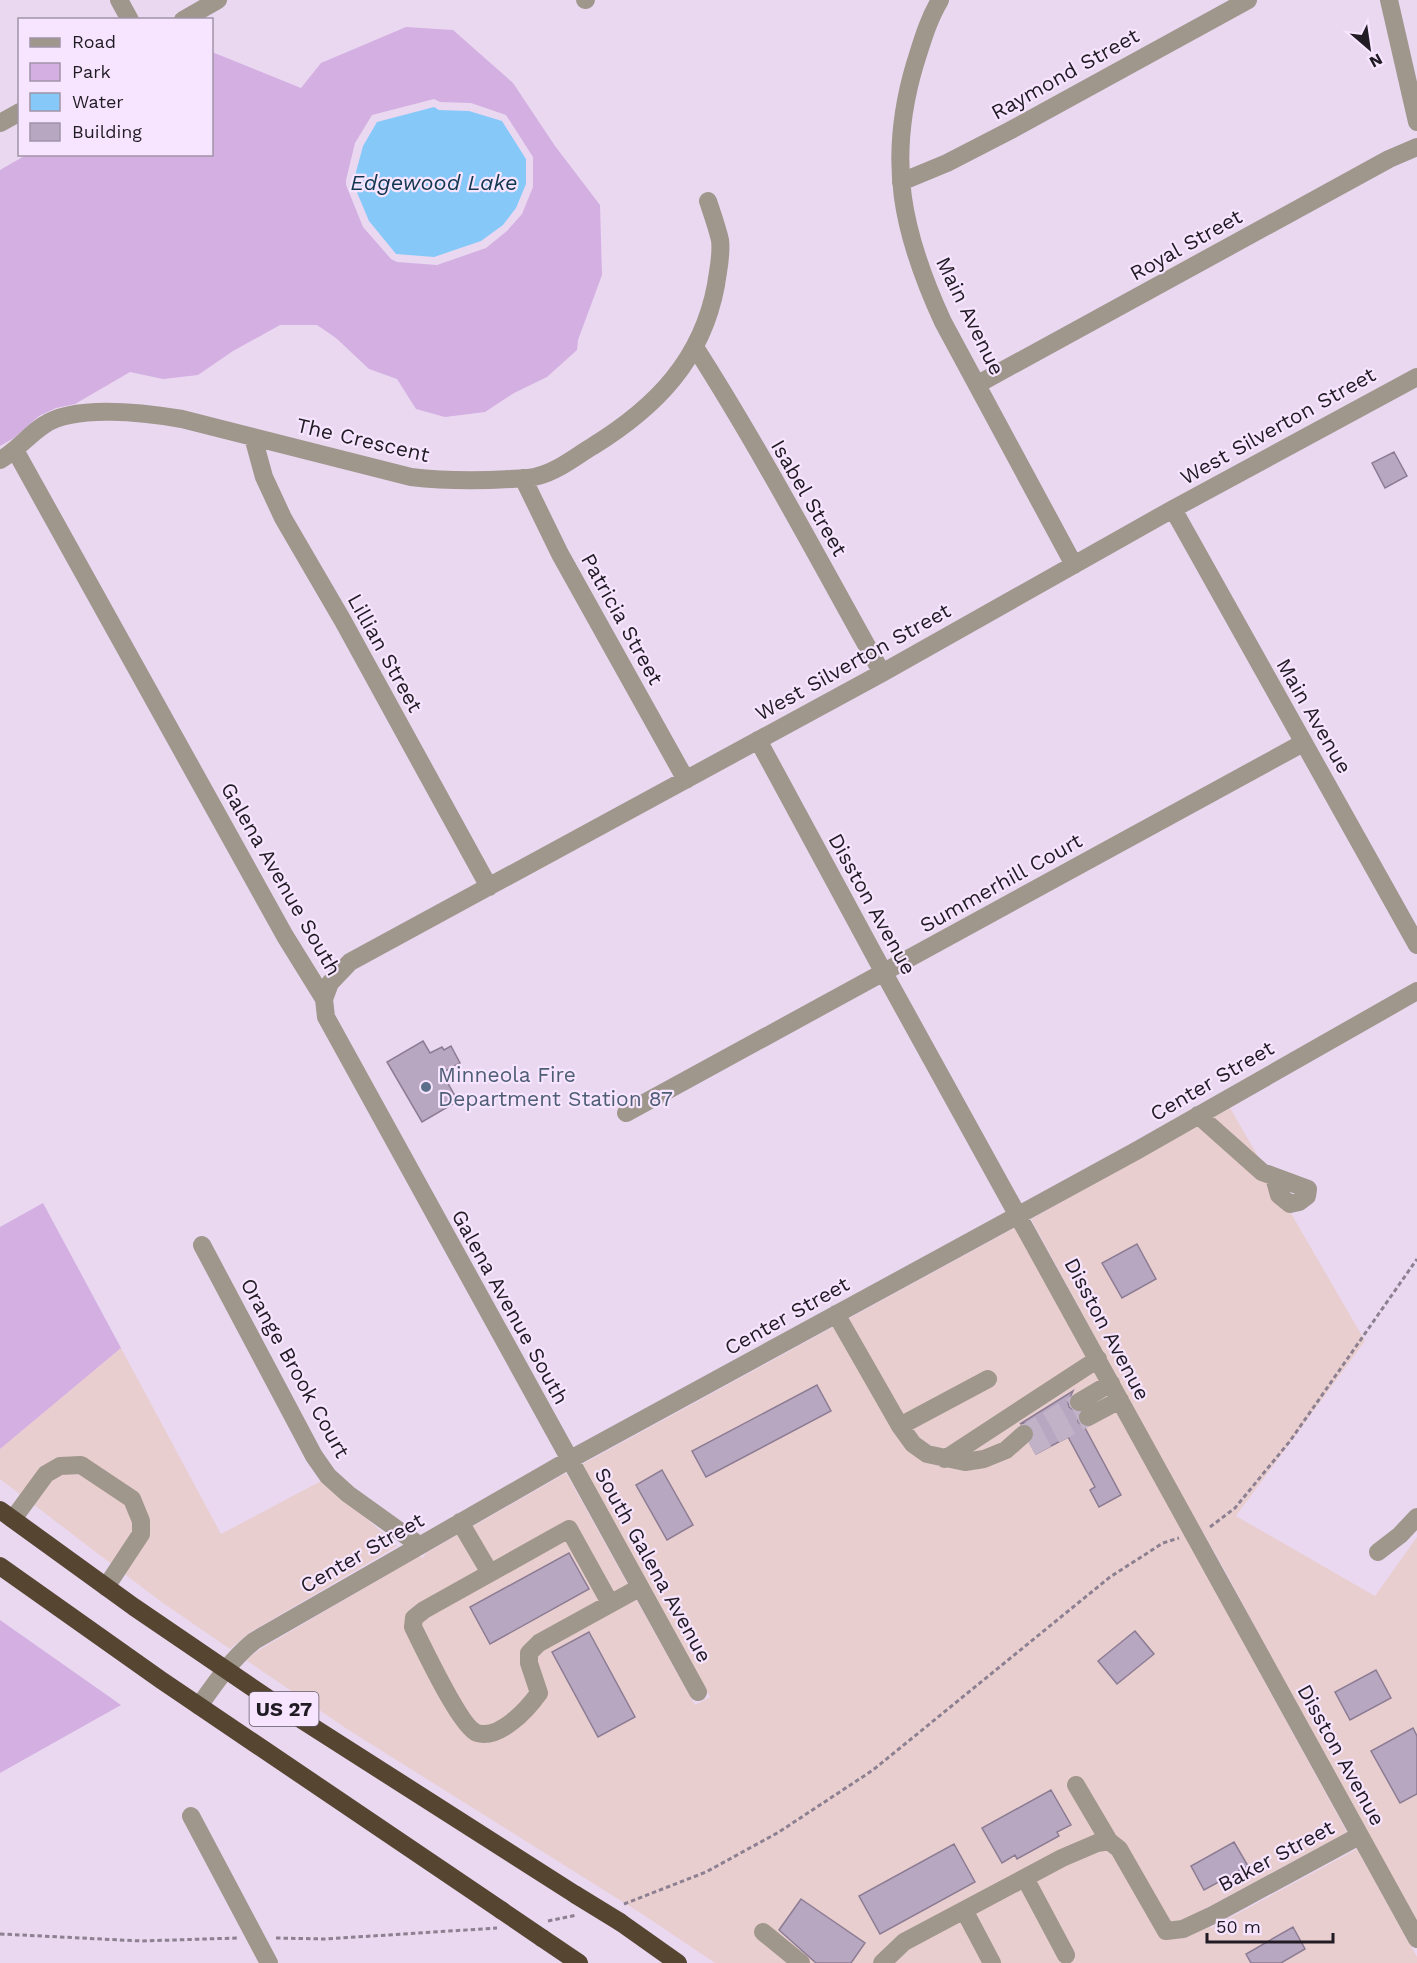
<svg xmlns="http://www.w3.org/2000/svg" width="1417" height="1963" viewBox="0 0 1417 1963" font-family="'Work Sans',sans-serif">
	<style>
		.commercial { fill: #e9ced0 }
		.green { fill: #d3afe2; fill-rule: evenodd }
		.water { fill: #86c9f9 }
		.building { fill: #b8a7c0; stroke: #8c7c93; stroke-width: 1.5 }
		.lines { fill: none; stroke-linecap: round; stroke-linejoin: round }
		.minor-tunnel { stroke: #c2b2c8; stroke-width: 18; stroke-dasharray: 18 9; stroke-linecap: butt }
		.path { stroke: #8c8091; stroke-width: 3; stroke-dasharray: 4.5 3; stroke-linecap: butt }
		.minor { stroke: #9f968c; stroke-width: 18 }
		.highway { stroke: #554531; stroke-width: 18 }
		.highway-bridge { stroke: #554531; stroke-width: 18 }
		.service-dot { fill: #5c6f8a; stroke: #f7e5ff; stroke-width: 2 }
		.labels { text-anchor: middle; stroke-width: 4.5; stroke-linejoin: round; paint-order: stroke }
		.shield { fill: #f7e5ff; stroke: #615866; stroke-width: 1.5 }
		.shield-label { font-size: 20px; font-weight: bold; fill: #211b24 }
		.street-label { font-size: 21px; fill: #211b24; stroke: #f7e5ff }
		.service-label { font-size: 21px; fill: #4e5e75; stroke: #f7e5ff; text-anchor: start }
		.water-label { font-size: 22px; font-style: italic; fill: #12374f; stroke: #f7e5ff }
	</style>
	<rect width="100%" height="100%" fill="#ead8f1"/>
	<!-- commercial -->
	<path class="commercial" d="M1230,1108l135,233 -129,175 139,80 42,-59v385l-94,-168 -100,-187 -55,-95 -137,-253z
		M1016,1227l331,605 -146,79 10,17 146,-79 60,108v6h-702l-73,-49 -295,-185 -101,-69 13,-10 160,-94 4,2 3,-5 140,-80 129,232 15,-8 -129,-232z
		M121,1348l100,186 100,-53 45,37 31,28 -148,87 -19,16 -70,-48 -160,-122v-30z"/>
	<!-- green -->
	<path class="green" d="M406,27l47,3 60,53 42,63 45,59 2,70 -24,65 -1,10 -30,27 -33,16 -29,19 -40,5 -29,-8 -19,-30 -28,-10 -33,-31 -19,-13h-37l-47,26 -35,24 -35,4 -33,-7 -55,32 -19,4 -17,8 -25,22 -14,8v-276l26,-15 186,-1v-102l89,36 20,-25zM434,99l6,3 31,1 35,12 27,42v30l-11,27 -15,17 -21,17 -49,17 -40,-3 -6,-3 -28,-32 -17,-42v-5l9,-37 17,-28z
		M43,1203l78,145 -121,101v-222z
		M0,1620l121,85 -121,68z"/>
	<!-- water -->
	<path class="water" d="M434,107l5,3 30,1 33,10 24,38v25l-10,24 -13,17 -22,16 -47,16 -38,-3 -27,-33 -16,-38 10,-37 14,-24z"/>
	<!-- building -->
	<path class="building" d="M1394,452l13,24 -22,12 -13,-25z
		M423,1041l7,12 12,-6 2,3 7,-4 9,17 -18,10 16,28 -36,21 -35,-60z
		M1137,1244l19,35 -34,19 -20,-35z
		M817,1385l14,26 -125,66 -14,-26z
		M1073,1391l-5,11 1,5 9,6v9l7,6 36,67 -22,12 -9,-17 5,-3 -27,-50 -32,17 -6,-11 5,-6 -2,-10 -6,-4 -7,1z
		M662,1470l31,55 -26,15 -31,-55z
		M569,1553l20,36 -99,55 -20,-37z
		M1135,1631l19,23 -37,30 -19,-23z
		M589,1632l46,85 -37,20 -46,-85z
		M1376,1670l15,28 -41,22 -15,-28z
		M1413,1728l4,8v58l-17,9 -29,-52z
		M1051,1790l20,35 -14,7 2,4 -42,23 -2,-4 -13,8 -20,-35z
		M1234,1842l14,24 -44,24 -13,-24z
		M954,1844l21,38 -95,52 -21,-38z
		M801,1899l64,44 -14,20h-35l-37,-33z
		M1293,1927l12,22 -24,14h-30l-5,-9z"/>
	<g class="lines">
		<!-- minor-tunnel -->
		<path class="minor-tunnel" d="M1024,1434l55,-32
			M1031,1447l57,-30"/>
		<!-- path -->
		<path class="path" d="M1210,1527l25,-19 55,-67 127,-182
			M624,1904l82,-32 73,-40 94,-62 237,-193 53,-34 16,-5
			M548,1921l29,-6
			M0,1934l142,7 95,-3
			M276,1938l49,1 172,-11"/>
		<!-- minor -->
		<path class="minor" d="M119,0l11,20
			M585,0h1
			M940,0c-12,20 -18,42 -25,64 -29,97 -13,169 28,258l131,243
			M1389,0l28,122
			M183,20l35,-20
			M0,123l20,-11
			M901,182l46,-19 64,-33 237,-130
			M695,347c67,105 126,217 187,326
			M978,384l411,-225 28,-12
			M253,437l11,40 19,41 60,103 146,266
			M15,450l270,486 39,63 2,18 372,675
			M0,460c17,-9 28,-25 44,-35 31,-21 102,-12 138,-6l229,58c34,4 66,4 100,2 9,-1 18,0 27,-3 20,-5 38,-20 55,-30 63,-39 109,-86 123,-161 2,-15 6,-30 4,-45 -3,-13 -8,-27 -12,-39
			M523,478l37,76 126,226
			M1173,509l244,436
			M758,740l126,233 533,966
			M324,999l6,-16 20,-21 532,-289 291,-164 244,-132
			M626,1113l677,-370
			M1198,1115l64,57 46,17 -1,7 -8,6 -9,2 -11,-9 -5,-18
			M202,1245l112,211 14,20 20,18 71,51
			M836,1314l64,112 13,18 14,10 38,8 19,-3 22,-9 18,-16
			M1079,1402l32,-19
			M1088,1417l32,-17
			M900,1426l88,-47
			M945,1459l153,-100
			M13,1519l33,-45 14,-8 21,-1 51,34 9,22v13l-35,53
			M460,1522l30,51
			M1378,1552l22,-17 17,-18
			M610,1603l-41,-74 -145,81 -10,8 -1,9c9,18 48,101 64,106 22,7 50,-23 62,-40l-10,-30v-10l10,-10 100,-55
			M199,1706c17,-24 32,-46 55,-65l315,-181 567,-309 281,-160
			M1076,1785l33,56
			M191,1816l78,147
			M1025,1878l41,77
			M964,1910l28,53
			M763,1932l38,31
			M882,1963l22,-21 158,-84 35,-15 12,-2 10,8 47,82 17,-2 30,-14 146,-79"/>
		<!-- highway -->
		<path class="highway" d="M0,1510l134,97 135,92 307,196
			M0,1566l161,114 340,230
			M620,1922l58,41
			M542,1938l37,25"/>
		<!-- highway-bridge -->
		<path class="highway-bridge" d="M576,1895l44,27
			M501,1910l41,28"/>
	</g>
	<!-- markers -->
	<circle class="service-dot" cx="426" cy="1087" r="6"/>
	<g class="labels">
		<!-- shield labels -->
		<rect class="shield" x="249.5" y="1692" width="69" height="34" rx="4.5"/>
		<g class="shield-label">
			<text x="284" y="1716">US 27</text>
		</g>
		<!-- street labels -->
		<g class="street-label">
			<text transform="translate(1065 74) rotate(-29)" y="7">Raymond Street</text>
			<text transform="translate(1186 245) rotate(-29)" y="7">Royal Street</text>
			<text transform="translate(970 316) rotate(64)" y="7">Main Avenue</text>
			<text transform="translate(1278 426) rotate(-29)" y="7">West Silverton Street</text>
			<text transform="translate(363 440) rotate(13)" y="7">The Crescent</text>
			<text transform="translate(809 498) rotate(60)" y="7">Isabel Street</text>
			<text transform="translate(622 619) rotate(61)" y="7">Patricia Street</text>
			<text transform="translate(385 653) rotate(61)" y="7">Lillian Street</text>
			<text transform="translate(853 662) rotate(-29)" y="7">West Silverton Street</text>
			<text transform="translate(1314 716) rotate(60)" y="7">Main Avenue</text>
			<text transform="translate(281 879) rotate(60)" y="7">Galena Avenue South</text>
			<text transform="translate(1001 883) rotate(-29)" y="7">Summerhill Court</text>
			<text transform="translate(872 904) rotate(61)" y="7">Disston Avenue</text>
			<text transform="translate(1212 1081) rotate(-30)" y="7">Center Street</text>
			<text transform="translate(510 1307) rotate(61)" y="7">Galena Avenue South</text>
			<text transform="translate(787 1316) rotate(-29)" y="7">Center Street</text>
			<text transform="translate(1107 1329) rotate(62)" y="7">Disston Avenue</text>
			<text transform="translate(295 1368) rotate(61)" y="7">Orange Brook Court</text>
			<text transform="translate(362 1553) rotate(-30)" y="7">Center Street</text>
			<text transform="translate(653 1565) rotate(61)" y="7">South Galena Avenue</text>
			<text transform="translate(1341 1755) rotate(61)" y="7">Disston Avenue</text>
			<text transform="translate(1276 1856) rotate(-28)" y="7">Baker Street</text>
		</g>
		<!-- service labels -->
		<g class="service-label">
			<text x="438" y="1082">Minneola Fire<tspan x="438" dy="24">Department Station 87</tspan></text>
		</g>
		<!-- water labels -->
		<g class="water-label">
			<text x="434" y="190">Edgewood Lake</text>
		</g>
	</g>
	<!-- legend -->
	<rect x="18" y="18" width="195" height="138" fill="#f7e5ff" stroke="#a194a7" stroke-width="1.5"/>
	<rect x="30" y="38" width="30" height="9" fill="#9f968c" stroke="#a194a7" stroke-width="1.5"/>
	<text x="72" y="48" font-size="18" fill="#211b24">Road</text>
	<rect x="30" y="63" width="30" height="18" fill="#d3afe2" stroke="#a194a7" stroke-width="1.5"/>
	<text x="72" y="78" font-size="18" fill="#211b24">Park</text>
	<rect x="30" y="93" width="30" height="18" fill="#86c9f9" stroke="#a194a7" stroke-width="1.5"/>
	<text x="72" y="108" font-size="18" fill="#211b24">Water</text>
	<rect x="30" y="123" width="30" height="18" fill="#b8a7c0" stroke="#a194a7" stroke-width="1.5"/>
	<text x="72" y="138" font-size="18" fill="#211b24">Building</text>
	<!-- north arrow -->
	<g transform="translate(1369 48) rotate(151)" stroke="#f7e5ff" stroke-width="4.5" paint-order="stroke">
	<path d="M0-4.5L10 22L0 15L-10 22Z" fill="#211b24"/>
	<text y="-9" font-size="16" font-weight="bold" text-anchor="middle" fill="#211b24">N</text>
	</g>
	<!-- scale -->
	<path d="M1207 1933v9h126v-9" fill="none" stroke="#211b24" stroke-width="3"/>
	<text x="1216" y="1933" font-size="18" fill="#211b24" stroke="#f7e5ff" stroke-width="4.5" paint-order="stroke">50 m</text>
</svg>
